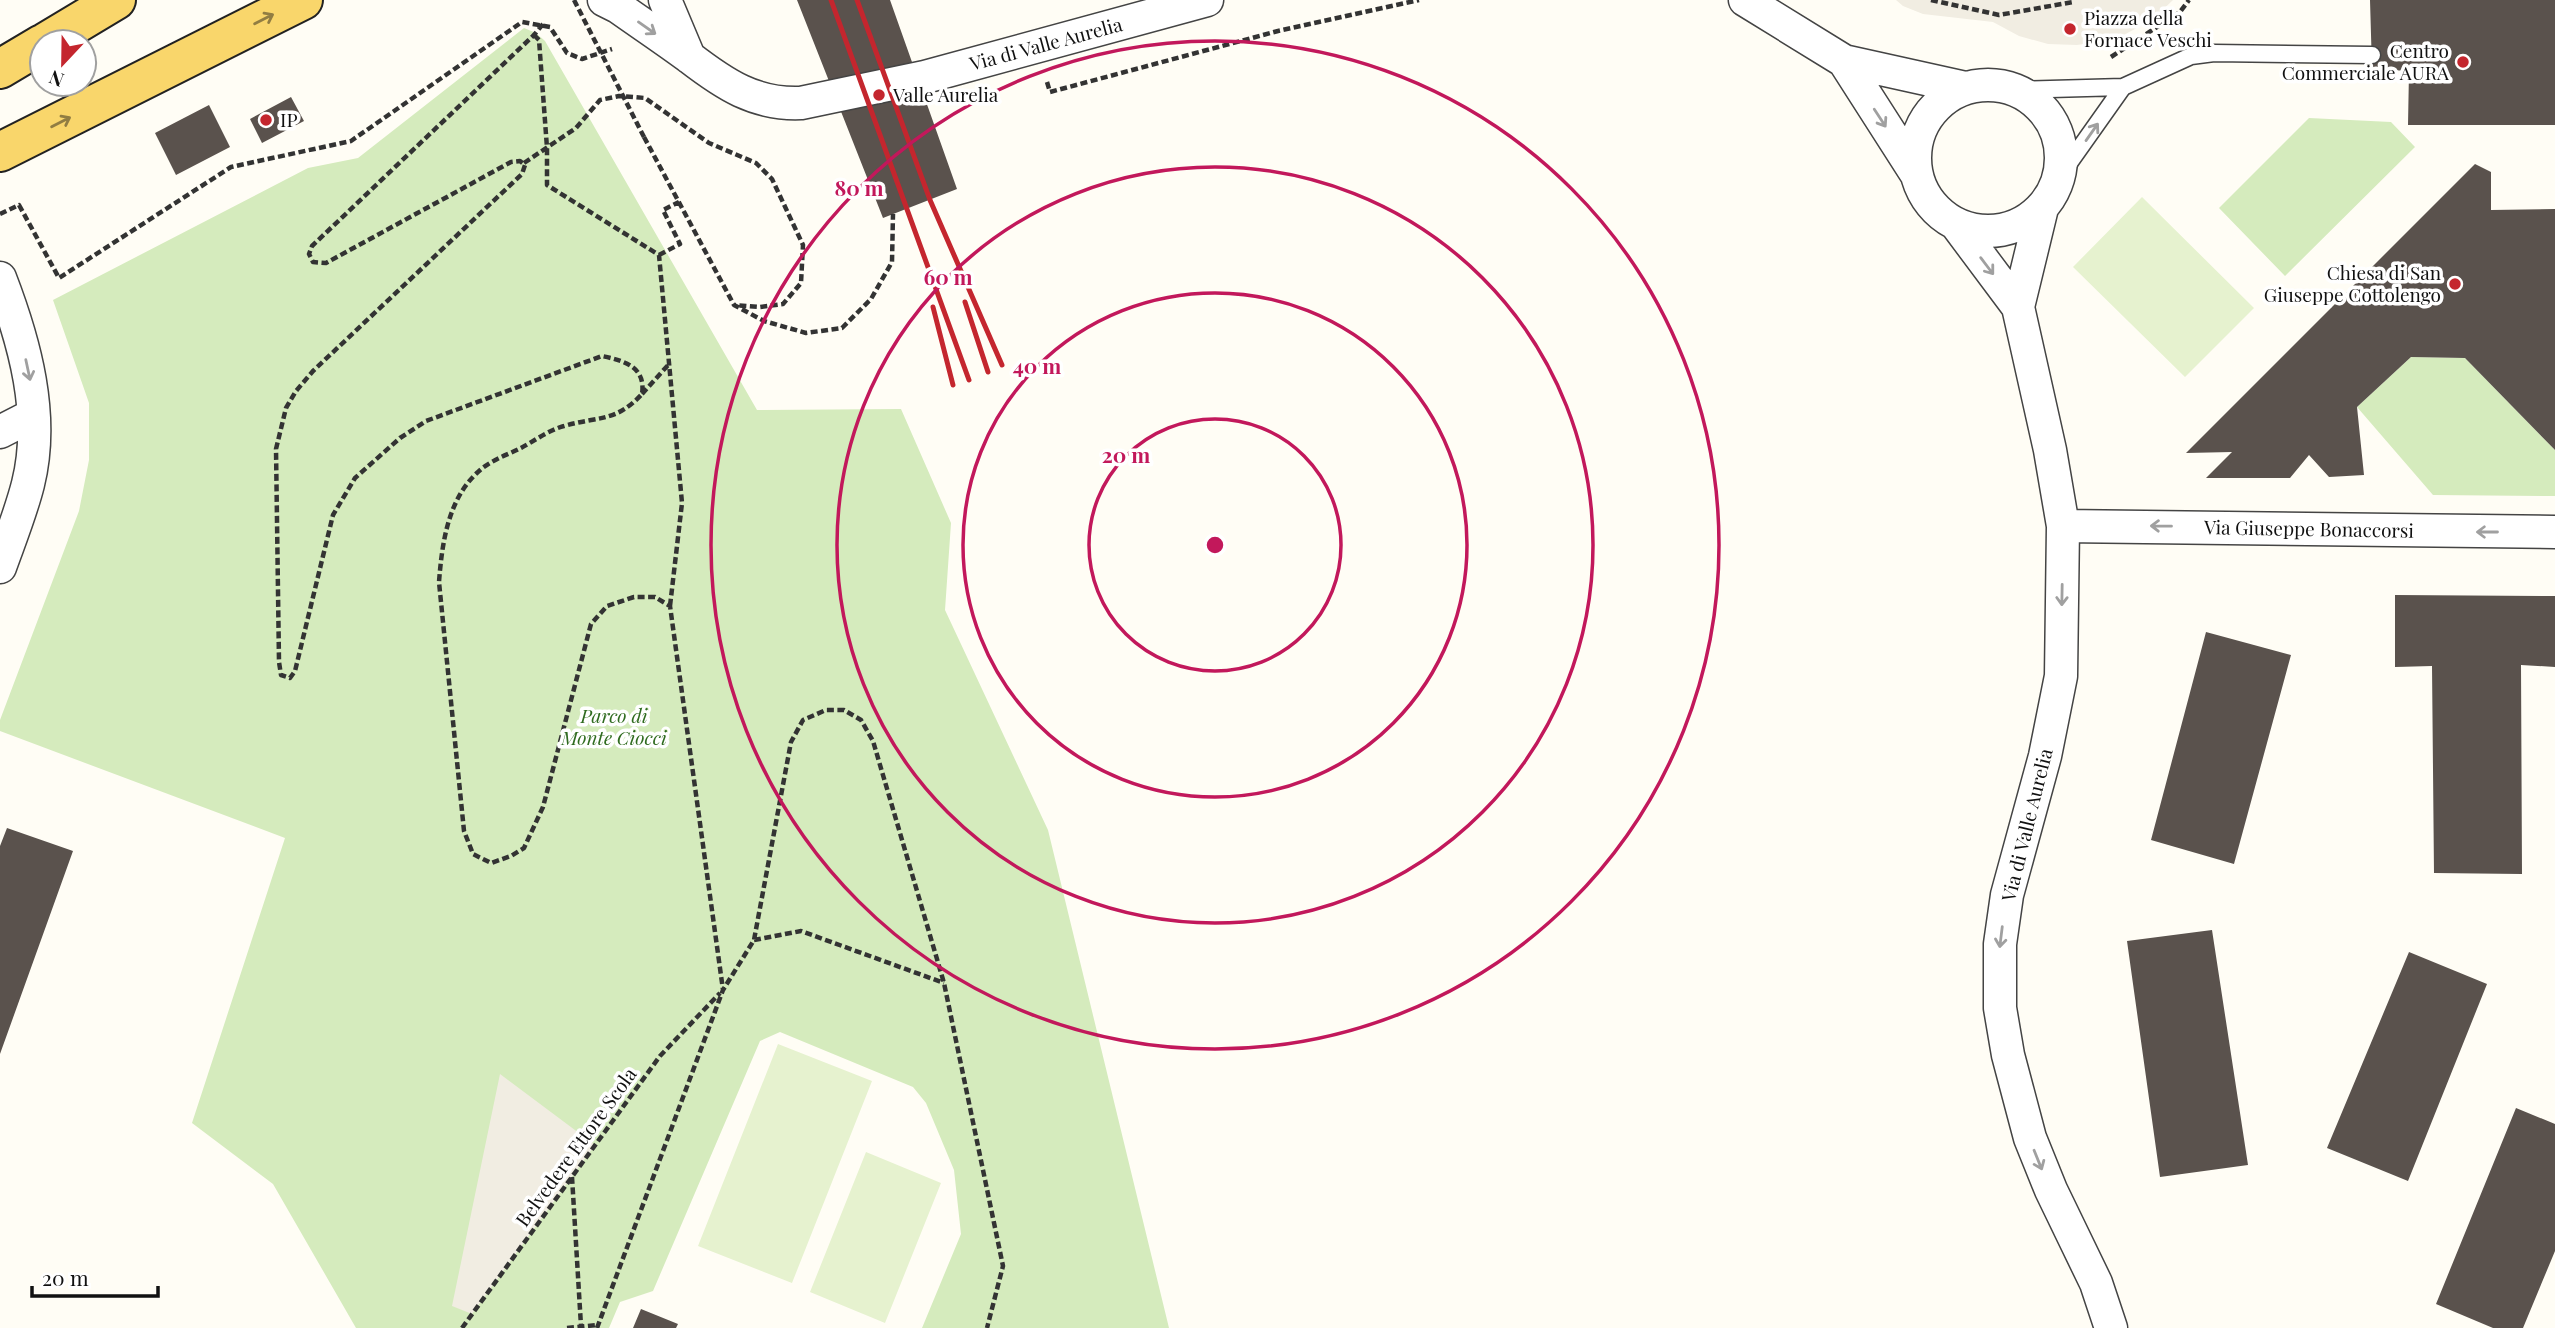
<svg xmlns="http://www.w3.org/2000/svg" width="2555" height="1328" viewBox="0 0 2555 1328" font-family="'Playfair Display',serif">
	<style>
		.green { fill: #d5ebbd }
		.pitch { fill: #e6f2cf }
		.plaza { fill: #f1ede2 }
		.building { fill: #5a524d }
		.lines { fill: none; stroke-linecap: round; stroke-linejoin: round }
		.service-casing { stroke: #444; stroke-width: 19 }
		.minor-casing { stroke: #444; stroke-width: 35 }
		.primary-casing { stroke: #222; stroke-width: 42 }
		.path { stroke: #333; stroke-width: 4.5; stroke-dasharray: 7 3.5; stroke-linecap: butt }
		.service { stroke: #fff; stroke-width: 16 }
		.minor { stroke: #fff; stroke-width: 32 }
		.primary { stroke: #f9d66b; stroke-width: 38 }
		.rail { stroke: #c4262e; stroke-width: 5 }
		.path-bridge { stroke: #333; stroke-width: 4.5; stroke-dasharray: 7 3.5; stroke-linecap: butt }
		.oneway { stroke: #917d42 }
		.oneway2 { stroke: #a0a0a0 }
		.ring { fill: none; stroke: #c2185b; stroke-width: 3.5 }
		.poi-dot { fill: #c4262e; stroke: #fff; stroke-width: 2.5 }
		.labels { text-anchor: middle; stroke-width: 7; stroke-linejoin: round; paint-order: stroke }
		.poi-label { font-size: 19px; fill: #111; stroke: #fff; text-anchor: start }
		.street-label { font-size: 19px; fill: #111; stroke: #fff }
		.park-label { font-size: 19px; font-style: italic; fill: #2f6b1f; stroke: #fff }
		.centre { fill: #c2185b; stroke: #fff; stroke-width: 3.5 }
		.ring-label { font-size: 21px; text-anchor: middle; font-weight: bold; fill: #c2185b; stroke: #fff; stroke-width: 7; stroke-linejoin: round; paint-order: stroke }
	</style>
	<rect width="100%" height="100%" fill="#fffdf5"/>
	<!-- green -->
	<path class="green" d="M524,28l12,5 9,8 212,369 144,-1 50,114 -6,87 103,220 121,498h-247l39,-94 -7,-64 -28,-67 -13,-16 -133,-55 -20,9 -107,250 -33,11 -11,26h-253l-83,-144 -81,-61 93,-285 -285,-107v-11l79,-209 10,-51v-57l-36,-103 255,-132 50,-10z
		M2309,118l82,4 24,25 -130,129 -66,-68z
		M2411,357l54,1 90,92v46l-122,-1 -76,-88z"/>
	<!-- pitch -->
	<path class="pitch" d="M2142,197l112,111 -69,69 -112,-110z
		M778,1044l94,37 -80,202 -94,-37z
		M866,1152l75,31 -56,140 -75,-31z"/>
	<!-- plaza -->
	<path class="plaza" d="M1896,0h277l-21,20 -36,19 -39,6 -29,-1 -29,-8 -26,-14 -70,-8 -20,-8z
		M500,1074l95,71 -123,169 -20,-8z"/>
	<!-- building -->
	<path class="building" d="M797,0h93l67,189 -74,29z
		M2370,0h185v125h-147l1,-54 -37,-2z
		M291,97l13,24 -42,22 -12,-24z
		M209,105l21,42 -54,28 -21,-42z
		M2475,164l16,8v38l64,-1v241l-90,-92 -54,-1 -54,50 7,68 -35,2 -20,-22 -19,23h-84l26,-26 -46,1z
		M2395,595l160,1v71l-34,-2 1,209 -88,-1 -2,-207 -37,1z
		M2206,632l85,23 -57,209 -83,-24z
		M7,828l66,23 -73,203v-208z
		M2212,930l36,235 -88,12 -33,-236z
		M2409,952l78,32 -79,197 -81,-33z
		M2516,1108l39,16v127l-32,77h-30l-57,-24z
		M641,1309l37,15 -2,4h-43z"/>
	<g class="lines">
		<defs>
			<path id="service" d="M2018,90l105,-3 68,-31 23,-3 158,2
				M2060,176l63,-89"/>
			<path id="minor" d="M604,0l14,7c24,17 48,33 71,50 35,27 66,48 112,46l124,-26 282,-77
				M665,0l24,57
				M1745,0l99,61 122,27
				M1844,61l73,114
				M1915 158a73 73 0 1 1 146 0a73 73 0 1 1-146 0Z
				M1956,224l62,83 32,143 13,76 -2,150 -16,80 -38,139 -7,49v64l8,47 22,83 21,52 45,93 15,45
				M0,278c25,65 45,138 28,206 -7,28 -18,55 -28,83
				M2018,307l24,-99
				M0,432l33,-17
				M2063,526l492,6"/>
			<path id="primary" d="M46,42l70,-42
				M0,69l42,-25
				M0,152l303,-152"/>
		</defs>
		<!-- service casing -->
		<use href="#service" class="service-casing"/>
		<!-- minor casing -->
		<use href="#minor" class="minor-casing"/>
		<!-- primary casing -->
		<use href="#primary" class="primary-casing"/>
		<!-- path -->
		<path class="path" d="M1931,0l68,15 74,-13
			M543,24l-9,11 -222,211 -3,8 4,8 13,1 185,-101 9,-1 5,4 -3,9 -209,197 -17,20 -10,17 -10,41 3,213 2,13 9,3 5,-7 38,-156 22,-37 45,-40 26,-17 176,-65c23,5 44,11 40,38 -27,29 -44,22 -78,32 -15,4 -30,15 -43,22 -14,7 -32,13 -43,24 -30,27 -36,71 -39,110l25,249 9,23 18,9 20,-7 13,-8 19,-41 48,-183 16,-18 27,-9h21l15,9 53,384
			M534,35l5,5 8,108v37l112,70 23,248 -12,103
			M2111,57l69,-45 9,-12
			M1047,82l3,10 228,-61 141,-31
			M644,137l90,168 30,16 42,12 36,-5 29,-29 21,-37 1,-48
			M524,163l52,-35 24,-28 19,-4 26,2 64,45 47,20 16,16 31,66 -2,38 -18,21 -23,3 -26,-2
			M0,214l19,-9 40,73 172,-111 120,-26 171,-119 28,5 17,26 15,6 30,-10
			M659,255l21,-11 -17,-34 16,-8
			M642,394l27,-30
			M754,940l47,-9 143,52
			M572,1177l9,149
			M462,1328l198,-272 60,-63
			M567,1328l30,-3
			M597,1328l126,-338 31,-50 37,-198 12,-22 23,-10h18l17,10 12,21 71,242 59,283 -16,62"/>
		<!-- service -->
		<use href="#service" class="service"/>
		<!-- minor -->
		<use href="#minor" class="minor"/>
		<!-- primary -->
		<use href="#primary" class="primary"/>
		<!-- rail -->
		<path class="rail" d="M831,0l138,380
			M857,0l73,200 72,165
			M965,302l23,70
			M933,307l20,78"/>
		<!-- path-bridge -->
		<path class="path-bridge" d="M574,0l70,137"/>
	</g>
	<!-- one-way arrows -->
	<defs><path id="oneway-shaft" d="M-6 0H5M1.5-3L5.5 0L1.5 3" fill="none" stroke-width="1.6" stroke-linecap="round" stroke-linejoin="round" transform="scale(1.75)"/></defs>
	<g class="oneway">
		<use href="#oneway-shaft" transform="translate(264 19) rotate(-27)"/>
		<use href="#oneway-shaft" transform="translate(61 122) rotate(-27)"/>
	</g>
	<g class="oneway2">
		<use href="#oneway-shaft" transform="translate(647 28) rotate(35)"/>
		<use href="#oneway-shaft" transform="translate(1880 118) rotate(57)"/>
		<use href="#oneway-shaft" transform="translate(2092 132) rotate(-55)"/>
		<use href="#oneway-shaft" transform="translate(1987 266) rotate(53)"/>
		<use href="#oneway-shaft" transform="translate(28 370) rotate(78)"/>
		<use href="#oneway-shaft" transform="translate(2161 526) rotate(-179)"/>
		<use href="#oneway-shaft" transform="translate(2487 532) rotate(-180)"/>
		<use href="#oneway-shaft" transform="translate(2062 595) rotate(91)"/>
		<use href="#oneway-shaft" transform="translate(2001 937) rotate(97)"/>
		<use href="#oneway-shaft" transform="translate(2038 1160) rotate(68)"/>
	</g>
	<!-- distance rings -->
	<g class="ring">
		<circle cx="1215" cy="545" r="126"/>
		<circle cx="1215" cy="545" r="252"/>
		<circle cx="1215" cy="545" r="378"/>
		<circle cx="1215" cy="545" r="504"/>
	</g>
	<!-- markers -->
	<g class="poi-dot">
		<circle cx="2070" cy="29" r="7"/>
		<circle cx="2463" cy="62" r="7"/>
		<circle cx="879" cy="95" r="7"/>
		<circle cx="266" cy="120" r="7"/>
		<circle cx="2455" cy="284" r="7"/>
	</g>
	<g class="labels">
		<!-- poi labels -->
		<g class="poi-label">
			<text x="2084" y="25">Piazza della<tspan x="2084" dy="22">Fornace Veschi</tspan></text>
			<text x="2449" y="58" text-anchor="end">Centro<tspan x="2449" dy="22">Commerciale AURA</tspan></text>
			<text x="893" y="102">Valle Aurelia</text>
			<text x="280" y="127">IP</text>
			<text x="2441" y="280" text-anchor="end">Chiesa di San<tspan x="2441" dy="22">Giuseppe Cottolengo</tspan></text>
		</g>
		<!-- street labels -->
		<g class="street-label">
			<text transform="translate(1046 44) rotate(-15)" y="7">Via di Valle Aurelia</text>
			<text transform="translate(2309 529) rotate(1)" y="7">Via Giuseppe Bonaccorsi</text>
			<text transform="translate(2027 825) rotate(-76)" y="7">Via di Valle Aurelia</text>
			<text transform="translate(576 1147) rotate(-54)" y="7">Belvedere Ettore Scola</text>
		</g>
		<!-- park labels -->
		<g class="park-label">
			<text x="614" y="723">Parco di<tspan x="614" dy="22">Monte Ciocci</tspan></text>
		</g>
	</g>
	<circle cx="1215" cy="545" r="10" class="centre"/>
	<g class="ring-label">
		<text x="859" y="196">80 m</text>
		<text x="948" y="285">60 m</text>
		<text x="1037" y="374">40 m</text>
		<text x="1126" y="463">20 m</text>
	</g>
	<!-- north arrow -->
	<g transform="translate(63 63) rotate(202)"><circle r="33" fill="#ffffff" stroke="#a0a0a0" stroke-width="2"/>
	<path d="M0-5L12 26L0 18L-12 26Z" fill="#c4262e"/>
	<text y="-10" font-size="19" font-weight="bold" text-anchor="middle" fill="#111111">N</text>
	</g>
	<!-- scale -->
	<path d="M32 1286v10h126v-10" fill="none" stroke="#111111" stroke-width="3.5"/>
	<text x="42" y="1286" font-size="21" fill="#111111" stroke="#ffffff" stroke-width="5" paint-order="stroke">20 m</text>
</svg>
